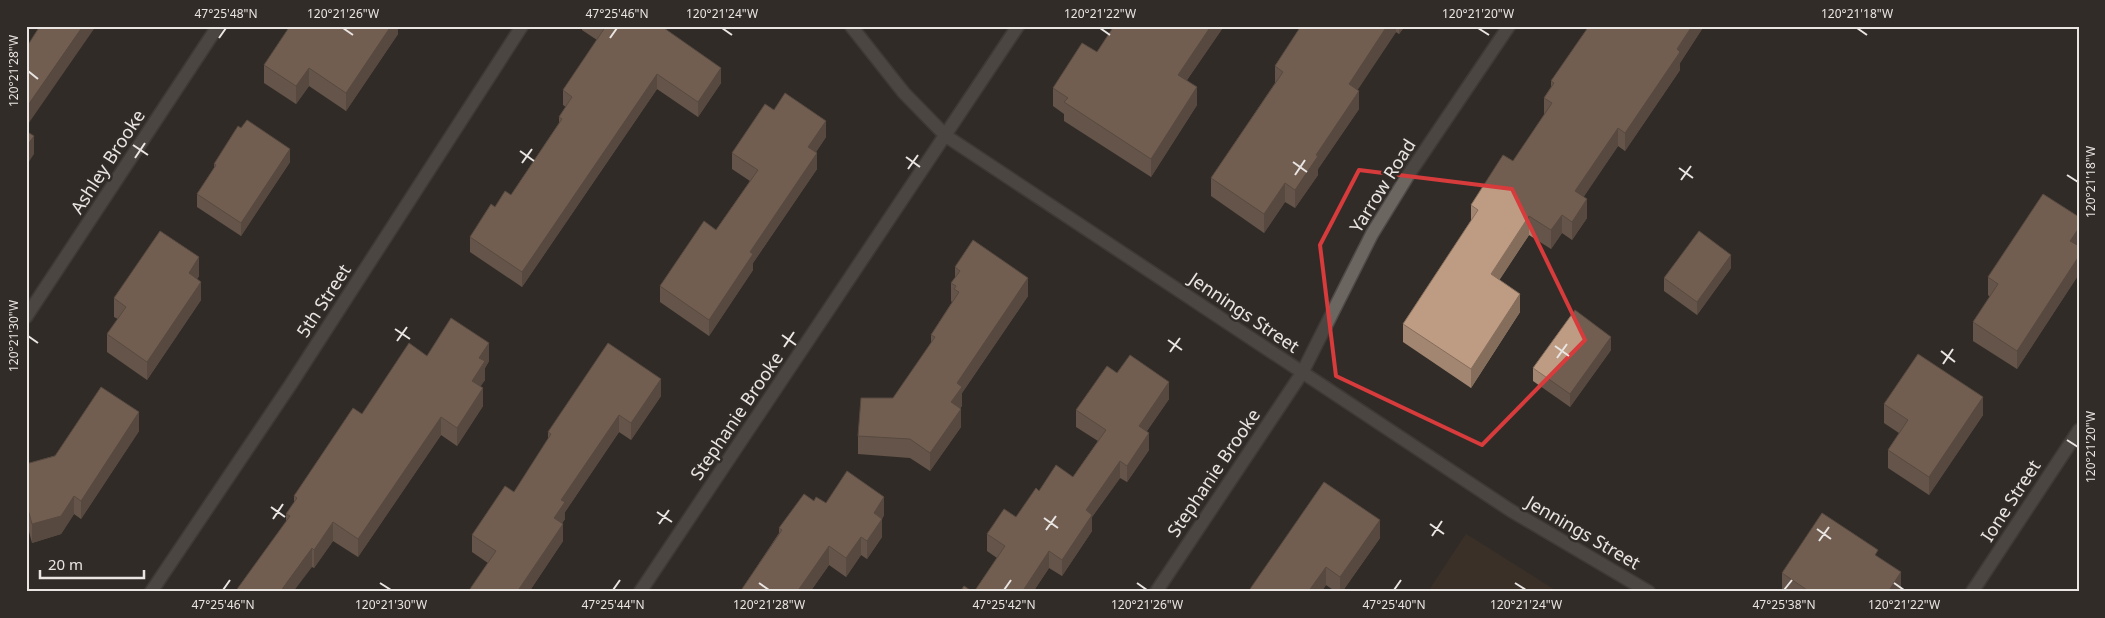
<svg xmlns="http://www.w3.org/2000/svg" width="2105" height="618" viewBox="0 0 2105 618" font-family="'Noto Sans',sans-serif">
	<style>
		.green { fill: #483628 }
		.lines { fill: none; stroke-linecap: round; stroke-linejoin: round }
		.minor-casing { stroke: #4f4a48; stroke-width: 15 }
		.minor { stroke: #6c6661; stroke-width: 12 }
		.wall { fill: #a38671 }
		.shaded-wall { fill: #856d5c }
		.building { fill: #be9c83; stroke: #856d5c }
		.marked { fill: none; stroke: #d83b3b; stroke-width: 4; stroke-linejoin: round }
		.ticks { fill: none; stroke: #e9e5e3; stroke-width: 2 }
		.labels { text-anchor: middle; stroke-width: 5; stroke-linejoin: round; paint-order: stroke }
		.street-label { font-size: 18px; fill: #e9e5e3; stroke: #312c28 }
		.neatline { fill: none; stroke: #e9e5e3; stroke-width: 2 }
		.ticks-label { font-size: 12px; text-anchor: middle; fill: #e9e5e3 }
	</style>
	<rect width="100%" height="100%" fill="#312c28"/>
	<!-- green -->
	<path class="green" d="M1466,534l92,58h-130z"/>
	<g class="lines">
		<defs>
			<path id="minor" d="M851,26l53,67 42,43 564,374 139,82
				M26,317l192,-291
				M151,592l140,-208 231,-358
				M640,592l378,-566
				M1156,592l146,-219 70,-139 35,-57 102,-151
				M1972,592l107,-162"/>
		</defs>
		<!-- minor casing -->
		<use href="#minor" class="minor-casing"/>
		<!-- minor -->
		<use href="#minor" class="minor"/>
	</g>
	<!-- wall -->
	<path class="wall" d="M398,26v8l-52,77 -37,-25 -13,18 -32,-21v-18l55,-37z
		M582,26h86l-2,3 55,54 -23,34 -41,-28 -135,198 -52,-35v-15l25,-30 16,-12 48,-72v-6l7,-10 -3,-2v-15l34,-50 -15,-10z
		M1222,26v3l-35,51 10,25 -46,72 -87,-56v-7l-11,-8v-18l44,-36z
		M1301,26h104l-6,8 -3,-2 -39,58 2,19 -41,60v6l-23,33 -10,-6 -21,31 -53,-37v-18l64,-95v-17z
		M1588,26h116l-24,37v7l-55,81 -7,-5 -35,51 4,21 -15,22 -10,-7 -11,16 -22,-14 -30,45 21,32 -49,76 -68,-46v-18l68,-103v-16l42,-44 31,-46v-17l7,-11v-6l37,-52z
		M774,110l52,27 -10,15 1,17 -64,94v7l-44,66 -49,-34v-16l56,-56 34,-49 -18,-12v-16z
		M290,162l-49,74 -44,-29v-13l17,-26v-4z
		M2079,217v57l-62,95 -44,-28v-19l17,-25 -2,-2v-18z
		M955,267l73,29 -66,97v13l-2,2 1,19 -31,44 -20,-13 -52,-4v-18l35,-38 38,-54v-9l21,-33 -1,-1v-18l4,-5z
		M1731,268l-34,47 -33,-24v-13z
		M199,276l-2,3 4,21 -54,80 -40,-28v-18l11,-15 -4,-2v-19z
		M1611,350l-41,57 -37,-26v-13z
		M427,356l62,5 -4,7v12l-5,6 3,20 -26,40 -16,-11 -83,122 -25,-16 -19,27 -2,-1 -26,-46v-7l8,-11v-7l68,-82z
		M1117,373l52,26 -22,32 2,19 -22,32 -7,-4 -28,39v14l-30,45 -13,-8 -16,24h-59l23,-34 -10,-7v-17l29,-17 23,-26 34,-14 25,-36 -22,-14v-17z
		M661,396l-30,44 -12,-8 -54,80v7l-3,4 1,18 -34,51h-61l20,-29 -16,-11v-17l42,-43 34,-52v-8z
		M1884,404l99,11 -54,80 -41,-27v-18l11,-17 -15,-10z
		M139,431l-58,88 -7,-5 -13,20 -29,9 -6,-23v-56z
		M814,501l70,14 -2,4v18l-15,22 -6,-4 -15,22 -17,-12 -19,27h-70l39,-59v-5z
		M1380,538l-38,54h-6l-10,-7 -5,7h-73z
		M1878,557l23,33 -1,2 -118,-1v-18z"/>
	<!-- shaded-wall -->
	<path class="shaded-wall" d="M83,26h13l-70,101v-19z
		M391,26h7v8l-52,77v-18z
		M659,26h9l-9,13z
		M1211,26h11v3l-44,64v-18z
		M1387,26h9v6l-47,71v-19z
		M1399,26h6l-6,8z
		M1692,26h12l-24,37v7l-55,81v-18z
		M309,68v18l-13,18v-18z
		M721,68v15l-23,34v-15z
		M657,74v15l-135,198v-15z
		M1197,87v18l-46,72v-18z
		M1359,91v18l-41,60v6l-23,33v-18l21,-35z
		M826,121v16l-18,27v-17z
		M1618,128v18l-43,64v-19z
		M34,136v18l-8,12v-19z
		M290,149v13l-49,74v-13z
		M817,153v16l-64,94v7l-44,66v-16l41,-68z
		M1285,183v19l-21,31v-19z
		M1587,199v19l-15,22v-18z
		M1562,215v18l-11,16v-19z
		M1529,216v19l-38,58v-19z
		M2079,228v18l-9,13v-18z
		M1731,255v13l-34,47v-13z
		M2079,256v18l-62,95v-18z
		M199,257v19l-10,16v-19z
		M1028,278v18l-66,97v13l-11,14v-18l6,-19z
		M201,282v18l-54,80v-18z
		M1520,294v18l-49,76v-19z
		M1611,337v13l-41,57v-13z
		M489,343v18l-4,7v12l-13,19v-18l7,-23z
		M661,379v17l-30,44v-17z
		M1169,382v17l-30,43v-16z
		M483,388v18l-26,40v-18z
		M1983,397v18l-54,80v-18z
		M961,409v18l-31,44v-18z
		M139,412v19l-58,88v-18z
		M619,415v17l-54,80v7l-11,16v-17l7,-18z
		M441,417v18l-83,122v-18z
		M1149,433v17l-22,32v-16z
		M1120,461v17l-28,39v14l-30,45v-16l24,-50z
		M74,496v18l-13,20 -29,9v-19z
		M884,497v18l-10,16v-18z
		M882,519v18l-15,22v-18z
		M1380,520v18l-38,54h-2v-15z
		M333,522v19l-19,27v-18z
		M563,524v17l-34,51h-12z
		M861,537v18l-15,22v-19z
		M829,546v19l-19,27h-13z
		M312,548v19l-19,25h-13z
		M1049,551v17l-16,24h-11z
		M1326,567v18l-5,7h-13z
		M1901,572v18l-1,2h-12z"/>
	<!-- building -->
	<path class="building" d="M40,26h43l-57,82v-60z
		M290,26h26l3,2 1,-2h71l-45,67 -37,-25 -13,18 -32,-21z
		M599,26h62l60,42 -23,34 -41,-28 -135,198 -52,-35 21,-33 4,3 10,-16 6,4 51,-76 -3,-2 13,-20 -9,-7 41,-61z
		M1114,26h97l-33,49 19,12 -46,72 -87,-57 4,-4 -15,-10 29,-45 15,9z
		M1301,26h86l-38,58 10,7 -43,64 2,1 -23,34 -10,-7 -21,31 -53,-36 72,-106 -8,-6z
		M1589,26h103l-15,23 3,3 -55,81 -7,-5 -43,63 12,8 -15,23 -10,-7 -11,15 -22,-14 -38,58 29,20 -49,75 -68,-45 75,-114 -7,-5 32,-50 10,6 39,-58 -8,-5 10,-15 -3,-2z
		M785,93l41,28 -18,26 9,6 -67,99 3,2 -44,66 -49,-34 44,-65 12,9 42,-60 -26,-17 33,-49 9,6z
		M247,120l43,29 -49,74 -44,-29 19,-29 -2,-1 24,-38 3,2z
		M26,131l8,5 -8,11z
		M2043,194l36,23v11l-9,13 9,5v10l-62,95 -44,-29 25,-38 -10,-7z
		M160,231l39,26 -10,16 12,9 -54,80 -40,-28 19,-27 -12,-9z
		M1699,231l32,24 -34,47 -33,-24z
		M973,240l55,38 -71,105 5,4 -11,15 10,7 -31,44 -20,-14 -52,-3 3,-38h32l42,-61 -4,-2 28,-43 -5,-3 2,-3 -5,-3 9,-12 -5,-4z
		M1575,310l36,27 -41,57 -37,-26z
		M451,318l38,25 -10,15 6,3 -13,20 11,7 -26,40 -16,-11 -83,122 -25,-17 -19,28 -2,-2 -32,44h-45l55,-76 -4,-2 11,-16 -3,-2 59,-88 9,6 47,-71 18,13z
		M608,343l53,36 -30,44 -12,-8 -58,85 4,2 -11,16 9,6 -46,68h-49l28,-41 -24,-16 33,-49 9,6 37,-58 -3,-2z
		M1918,354l65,43 -54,80 -41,-27 20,-30 -24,-16z
		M1130,355l39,27 -30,44 10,7 -22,33 -7,-5 -34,49 6,5 -30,45 -13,-9 -27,41h-48l31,-46 -18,-12 17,-25 12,8 20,-29 3,3 17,-26 17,12 33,-47 -30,-20 31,-44 10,7z
		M101,387l38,25 -58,89 -7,-5 -13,20 -29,8 -6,-22v-38l29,-8z
		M847,471l37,26 -10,16 8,6 -15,22 -6,-4 -15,21 -17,-12 -32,46h-57l42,-62 -3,-2 25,-34 10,7 2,-4 10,6z
		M1324,482l56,38 -40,57 -14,-10 -18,25h-60z
		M1822,513l56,37 -3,5 26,17 -13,20h-78l-28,-19z
		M964,586l9,6h-13z"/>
	<!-- marked area -->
	<path d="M0 0H2105V618H0ZM1359,170l153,19 73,151 -103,105 -146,-69 -16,-131z" fill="#312c28" fill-opacity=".55" fill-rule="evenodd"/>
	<path class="marked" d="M1359,170l153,19 73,151 -103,105 -146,-69 -16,-131z"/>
	<!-- ticks -->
	<path class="ticks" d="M343,28l10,7M722,28l10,7M1100,28l10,7M1478,28l11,7M1857,28l10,7M219,38l7,-10M610,38l7,-10M28,71l10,8M133,145l15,10M520,151l14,10M906,157l14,10M135,158l10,-15M1293,162l14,10M522,163l10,-14M1679,168l14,10M908,169l10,-14M1295,175l10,-15M2067,175l11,7M1681,180l10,-14M395,329l15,10M782,335l14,10M28,336l10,7M1168,340l14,10M397,341l10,-14M1555,346l14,10M784,347l10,-15M1941,351l14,11M1170,352l10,-14M1557,358l10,-14M1943,364l10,-15M2067,440l11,7M271,507l14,10M657,512l15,10M1044,518l14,10M273,519l10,-15M659,524l10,-14M1430,524l14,10M1817,529l14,10M1046,530l10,-14M1432,536l10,-15M1819,541l10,-14M380,583l11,7M759,583l10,7M1137,583l10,7M1515,583l11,7M1894,583l10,7M223,590l7,-10M613,590l7,-10M1004,590l7,-10M1394,590l7,-10M1784,590l8,-10"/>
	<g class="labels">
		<!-- street labels -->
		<g class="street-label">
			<text transform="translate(108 162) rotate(-57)" y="6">Ashley Brooke</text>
			<text transform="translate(1383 186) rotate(-58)" y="6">Yarrow Road</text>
			<text transform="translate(324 301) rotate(-57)" y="6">5th Street</text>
			<text transform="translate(1244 313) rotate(34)" y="6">Jennings Street</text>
			<text transform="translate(737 416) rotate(-56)" y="6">Stephanie Brooke</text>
			<text transform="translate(1214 473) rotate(-56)" y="6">Stephanie Brooke</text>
			<text transform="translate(2011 501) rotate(-57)" y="6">Ione Street</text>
			<text transform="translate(1583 533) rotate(30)" y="6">Jennings Street</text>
		</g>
	</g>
	<!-- border -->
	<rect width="2105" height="618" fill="none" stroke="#312c28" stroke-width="55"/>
	<!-- scale -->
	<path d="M40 570v8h104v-8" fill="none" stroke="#e9e5e3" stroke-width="2.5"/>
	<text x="48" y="570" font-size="15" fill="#e9e5e3" stroke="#312c28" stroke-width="4" paint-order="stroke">20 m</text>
	<rect x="28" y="28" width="2050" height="562" class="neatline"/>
	<g class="ticks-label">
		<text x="226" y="18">47°25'48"N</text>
		<text x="343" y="18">120°21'26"W</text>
		<text x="617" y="18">47°25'46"N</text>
		<text x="722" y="18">120°21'24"W</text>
		<text x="1100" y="18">120°21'22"W</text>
		<text x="1478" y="18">120°21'20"W</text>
		<text x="1857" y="18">120°21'18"W</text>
		<text transform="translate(14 71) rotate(-90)" y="4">120°21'28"W</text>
		<text transform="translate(2091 182) rotate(-90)" y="4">120°21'18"W</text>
		<text transform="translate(14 336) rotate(-90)" y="4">120°21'30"W</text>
		<text transform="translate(2091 447) rotate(-90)" y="4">120°21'20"W</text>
		<text x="223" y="609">47°25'46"N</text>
		<text x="391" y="609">120°21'30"W</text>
		<text x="613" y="609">47°25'44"N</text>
		<text x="769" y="609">120°21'28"W</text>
		<text x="1004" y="609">47°25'42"N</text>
		<text x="1147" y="609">120°21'26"W</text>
		<text x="1394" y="609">47°25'40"N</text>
		<text x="1526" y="609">120°21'24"W</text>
		<text x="1784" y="609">47°25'38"N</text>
		<text x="1904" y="609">120°21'22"W</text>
	</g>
</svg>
